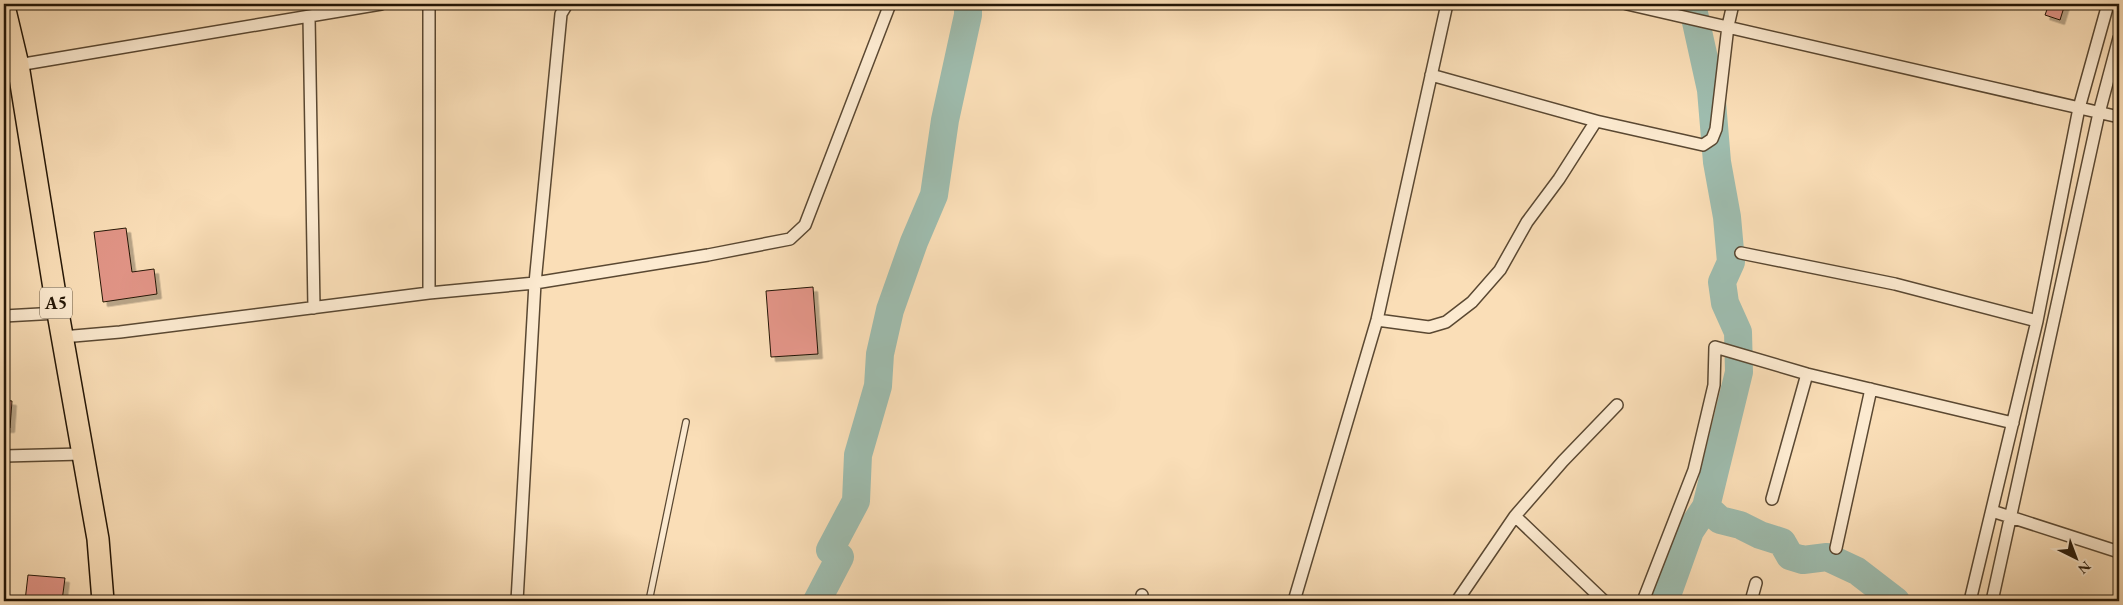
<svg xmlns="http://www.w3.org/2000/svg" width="2123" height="605" viewBox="0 0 2123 605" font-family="'EB Garamond',serif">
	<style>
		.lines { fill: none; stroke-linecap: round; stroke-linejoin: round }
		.river { stroke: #9ebcae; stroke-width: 28 }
		.building { fill: #e19486; stroke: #241606; filter: url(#shadow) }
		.lane-casing { stroke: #5a4832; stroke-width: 8 }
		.street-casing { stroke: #5a4832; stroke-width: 14 }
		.highway-casing { stroke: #241606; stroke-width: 24 }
		.lane { stroke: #fcead0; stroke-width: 5.5 }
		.street { stroke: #fcead0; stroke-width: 11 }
		.highway { stroke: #fadeb7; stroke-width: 21 }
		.labels { text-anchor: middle; stroke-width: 5; stroke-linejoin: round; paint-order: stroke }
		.shield { fill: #fcead0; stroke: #655643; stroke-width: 1 }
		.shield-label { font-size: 18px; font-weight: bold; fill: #241606 }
	</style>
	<defs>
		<filter id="shadow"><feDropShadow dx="4.5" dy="4.5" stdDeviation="0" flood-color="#0004"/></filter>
	</defs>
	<rect width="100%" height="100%" fill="#fadeb7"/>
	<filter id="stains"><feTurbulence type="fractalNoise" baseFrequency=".004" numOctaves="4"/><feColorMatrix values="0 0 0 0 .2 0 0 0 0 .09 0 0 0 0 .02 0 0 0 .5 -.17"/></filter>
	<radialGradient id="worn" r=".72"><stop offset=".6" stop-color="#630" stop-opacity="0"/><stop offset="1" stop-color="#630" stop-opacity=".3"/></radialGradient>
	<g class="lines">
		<!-- river -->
		<path class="river" d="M1692,4l19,86 6,72 10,55 4,45 -9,20 3,21 13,29 1,40 -33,135 14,13 20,5 20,10 22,7 8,14 13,4 24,-3 30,14 39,30
			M817,601l23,-44 -10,-7 26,-49 2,-46 20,-69 2,-32 10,-44 24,-68 20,-47 11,-75 23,-105v-11
			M1665,601l25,-70 16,-24"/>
	</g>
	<!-- building -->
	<path class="building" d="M2049,4h16l-5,16 -15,-5z
		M126,228l6,44 22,-3 3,25 -54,8 -9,-70z
		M813,287l5,67 -47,3 -5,-66z
		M4,400l8,1 -2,27h-6z
		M28,575l37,3 -3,23h-37z"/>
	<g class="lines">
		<defs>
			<path id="lane" d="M649,601l37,-179"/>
			<path id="street" d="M1627,4l492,113
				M309,17l5,291
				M18,65l363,-61
				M1431,75l165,46 107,24 9,-6 4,-10 12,-103 5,-22
				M1741,253l154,31 142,37
				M429,293v-289
				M4,316l54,-3
				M1377,320l52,7 17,-5 26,-20 28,-32 27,-48 32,-43 37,-58
				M62,337l58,-5 309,-39 106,-10 173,-28 82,-16 15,-14 85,-221
				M4,456l78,-2
				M1772,499l35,-125
				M1992,511l127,41
				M1515,516l89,85
				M1836,548l35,-159
				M517,601l18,-318 26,-269 6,-10
				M1141,601l1,-6
				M1294,601l83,-281 70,-316
				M1457,601l58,-85 48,-55 54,-56
				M1643,601l51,-131 20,-85 1,-38 92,27 206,49
				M1751,601l5,-18
				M1970,601l67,-280 42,-213 29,-104
				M1992,601l107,-488 20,-75"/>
			<path id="highway" d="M4,6l14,59 40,248 40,226 5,62"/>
		</defs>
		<!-- lane casing -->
		<use href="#lane" class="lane-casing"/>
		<!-- street casing -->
		<use href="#street" class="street-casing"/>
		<!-- highway casing -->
		<use href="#highway" class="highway-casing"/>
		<!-- lane -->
		<use href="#lane" class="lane"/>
		<!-- street -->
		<use href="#street" class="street"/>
		<!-- highway -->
		<use href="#highway" class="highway"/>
	</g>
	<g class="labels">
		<!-- shield labels -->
		<rect class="shield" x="40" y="287.5" width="32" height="31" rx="4"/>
		<g class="shield-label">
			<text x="56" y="309">A5</text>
		</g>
	</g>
	<!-- margin -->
	<rect width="2123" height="605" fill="none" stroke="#fadeb7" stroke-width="20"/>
	<rect x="5" y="5" width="2113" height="595" fill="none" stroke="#241606" stroke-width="2.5"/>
	<rect x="10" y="10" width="2103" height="585" fill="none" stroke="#241606"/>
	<!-- north arrow -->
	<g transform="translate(2076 558) rotate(138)" stroke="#fcead0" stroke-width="4" paint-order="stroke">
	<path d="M0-4L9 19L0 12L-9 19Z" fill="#241606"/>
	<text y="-8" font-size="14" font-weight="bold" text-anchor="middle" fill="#241606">N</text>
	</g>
	<rect width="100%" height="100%" filter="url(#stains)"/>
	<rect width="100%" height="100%" fill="url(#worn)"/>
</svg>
